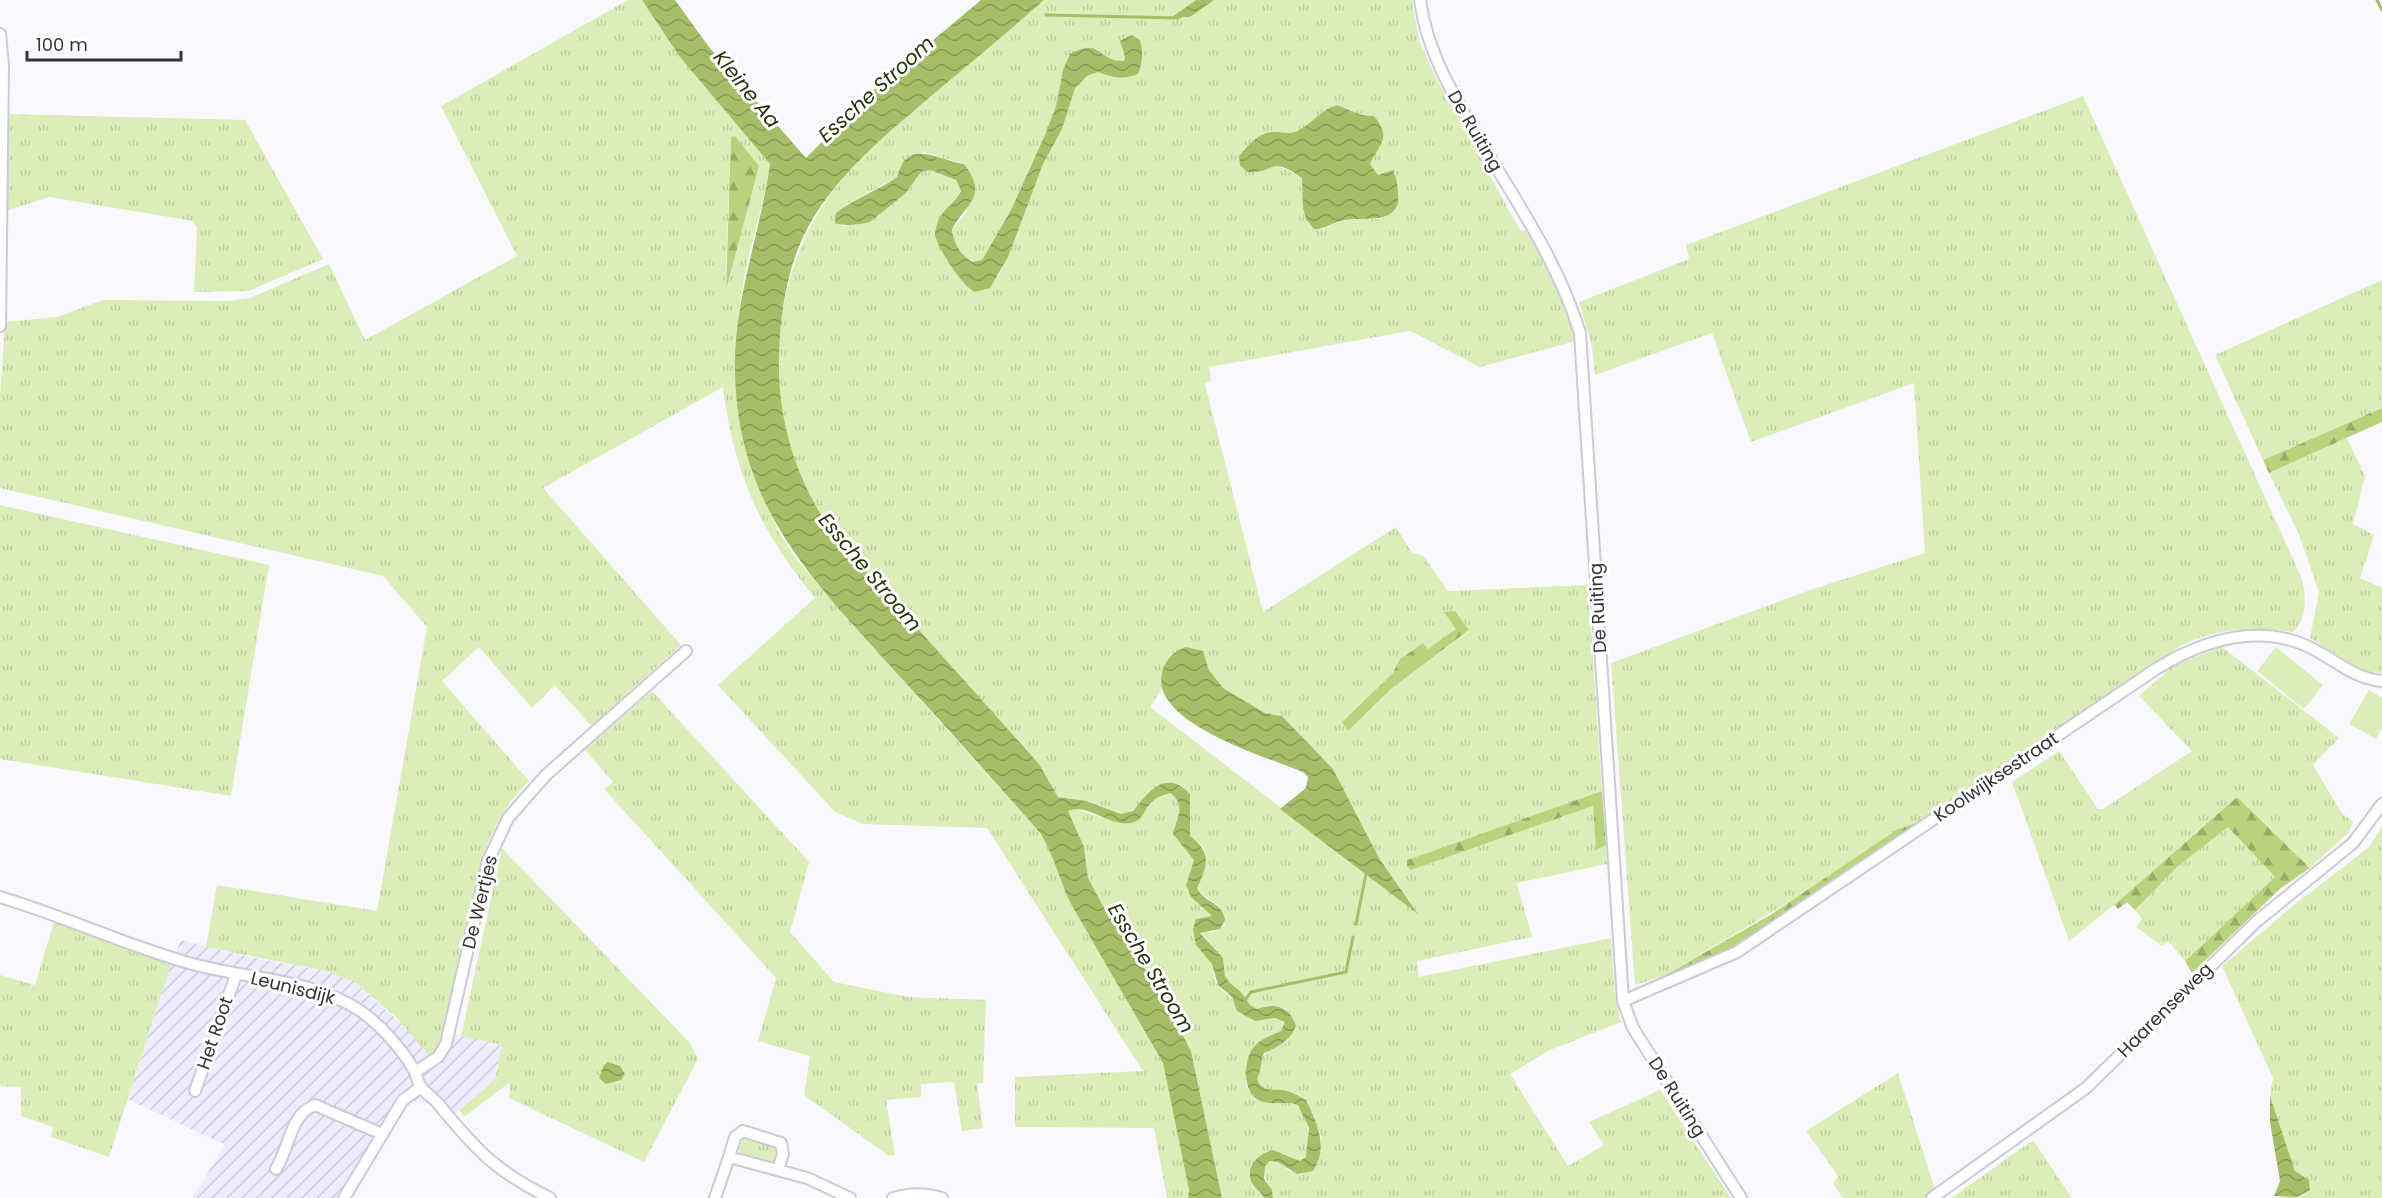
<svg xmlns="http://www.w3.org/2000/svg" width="2382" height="1198" viewBox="0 0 2382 1198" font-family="Poppins,sans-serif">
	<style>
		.industrial { fill: url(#industrial-furrows) }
		.grass { fill: url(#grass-tufts); fill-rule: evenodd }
		.forest { fill: url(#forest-firs) }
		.pitch { fill: #dceeb8 }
		.water { fill: url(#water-waves) }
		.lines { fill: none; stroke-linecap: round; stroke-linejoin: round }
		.stream { stroke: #a5be67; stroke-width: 3 }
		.minor-casing { stroke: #cccada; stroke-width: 14 }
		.minor { stroke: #fff; stroke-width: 10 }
		.labels { text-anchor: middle; stroke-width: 6; stroke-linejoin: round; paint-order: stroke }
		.street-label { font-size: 18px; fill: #333238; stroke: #fff }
		.water-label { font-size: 20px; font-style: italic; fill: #26300b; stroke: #fff }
	</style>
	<defs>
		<pattern id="industrial-furrows" width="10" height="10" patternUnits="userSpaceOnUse" patternTransform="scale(1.5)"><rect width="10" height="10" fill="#efecff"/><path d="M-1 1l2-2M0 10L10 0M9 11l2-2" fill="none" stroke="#cdcbdb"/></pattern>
		<pattern id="grass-tufts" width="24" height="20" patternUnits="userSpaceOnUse" patternTransform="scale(1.5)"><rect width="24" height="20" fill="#dceeb8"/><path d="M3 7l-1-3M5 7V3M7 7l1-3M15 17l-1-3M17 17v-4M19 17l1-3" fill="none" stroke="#bdcd9f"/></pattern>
		<pattern id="forest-firs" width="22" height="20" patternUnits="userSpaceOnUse" patternTransform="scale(1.5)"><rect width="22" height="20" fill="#b9d37c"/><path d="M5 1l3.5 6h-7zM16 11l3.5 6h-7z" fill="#97ac67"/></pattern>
		<pattern id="water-waves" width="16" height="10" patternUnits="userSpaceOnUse" patternTransform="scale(1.5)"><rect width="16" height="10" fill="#a5be67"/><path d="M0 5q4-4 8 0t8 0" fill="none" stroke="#879b56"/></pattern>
	</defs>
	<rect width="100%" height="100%" fill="#f9f8fe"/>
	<!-- industrial -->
	<path class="industrial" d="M181,940l78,19 66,12 28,10 59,52 33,-1 57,13 -7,35 -46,38 -15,-14 -22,-3 -12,14 -49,83h-159l33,-53 -97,-46 43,-135z"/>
	<!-- grass -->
	<path class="grass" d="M628,0h14l37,56 91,108c-8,55 -30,107 -32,162l13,143 28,63 15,24 60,70 187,208c13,21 19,47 30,70l92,159 26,127 -1,8h-21l-13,-70 -139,-1v-50l128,-6 -156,-243 -124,-4 -28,-12 -117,-127 97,-87c-54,-65 -82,-126 -92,-211l-180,101 138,157 -90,81 -36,-41 -23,23 -53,-61 -37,34 87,100c-23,22 -37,48 -47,78l-40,185 -11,14 -34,-40 -44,-37 -28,-10 -119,-24 11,-62 160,26 50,-284 -44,-51 -383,-88v-92l5,-74 52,-5 46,-17 124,1 23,-3 79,-34 36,76 152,-84 -76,-150zM731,137l28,29 -32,121 -1,-16z
		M1044,0h152l-23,16 16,1 25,-17h198l7,40 16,36 85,154 6,1c19,35 44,70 50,110l-96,26 -70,-36 -201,36 2,13 -6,4 58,228 133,-85 16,26 11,2 25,36 140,-6 14,206 -195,69 4,10 182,-64 3,44 10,-5 1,19 -90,19 15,54 -115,24 2,16 192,-39 4,57 6,27 -71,28 -40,24 58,92 36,-21 -15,-23 71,-32 71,108h-458c0,-12 -12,-18 -8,-32l5,-5 8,1 13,10 26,-7 5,-27 -16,-38c-16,-4 -43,-5 -49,-21 5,-8 2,-10 4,-18 2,-11 19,-14 27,-20l-1,-32 -20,-4 -10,4 -7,-4 -10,-14 -10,-8 -5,-7 -2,-18 -23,-26h13l12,-7 -9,-22 -16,-9 -3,-6 9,-25 -2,-16 -14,-11v-42l-8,-8 -44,20 -9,7 -8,1 -35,-13 -28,-4 -19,-33c-49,-54 -97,-108 -145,-162 -31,-34 -67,-67 -87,-109 -48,-98 -36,-226 32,-310 26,-32 60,-60 91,-86 38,-33 76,-65 114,-97zM1120,41l18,33c-16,6 -25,4 -40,-2l-11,4 -12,12 -13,41 -19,35 -44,112 -36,6 -22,-33 -1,-32 16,-16 5,-11 -5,-10 -26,-10 -9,2 -15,21 -36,29 -9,-1 -19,6 5,-23 50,-27 3,-12 24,-13 40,12 3,48 -15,18c2,14 8,24 20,32l10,-2 29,-50 34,-75 11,-29 7,-36 33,-22 17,14 11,-1 1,-4zM1337,105l24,10 13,1 -1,42 -3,6 8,11 13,-5 -10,49c-22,-2 -40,0 -60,11l-18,-52 -26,-13 -9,1 10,-34c28,8 37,-22 59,-27zM1456,629l13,2 -78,58 -43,42 -6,-9 51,-49 6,-13 24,-16 5,5zM1203,651l6,19 14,18 42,25 17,3 51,53 46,89 39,55 -268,-206 12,-18z
		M2083,96l219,483c4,17 6,40 -9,53 -39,-5 -75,-4 -111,13l-253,174 -265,157 -29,9 -24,-322 202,-74 112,-36 -11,-170 -163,59 -39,-109 -117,42 -3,-28 -13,-45 110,-43 -3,-14z
		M8,114l237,6 78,139 -74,32 -55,1 3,-64 -4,-7 -144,-24 -43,14z
		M2382,280v128l-119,52 -48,-105z
		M2347,438l18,38 -12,48 21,11 -14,43 22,10v85l-18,-1 -54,-34 9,-46 -21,-60 -29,-59z
		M0,505l269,60 -38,231 -231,-37z
		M2221,646l118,92 -26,27 28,47 12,10 -5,11 -38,35 -73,-71 -123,108 -45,36 -57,-159 47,-31 39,58h5l89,-58 -53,-55 34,-30z
		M652,691l157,171 -19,70 44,50 74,15 78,3 -3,83h-6l6,45 -21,3 -8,-49 -33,2v13l-35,3 9,55 -6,1 -85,-61 6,-39 -52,-15 18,-63 -172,-189 9,-7 -28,-32z
		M1170,793c14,9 9,21 4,34l20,33 -8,25 5,12 21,19 -16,4c-6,19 3,25 14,40 4,7 3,15 6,22 5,11 35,32 47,37 5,2 12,-1 18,-1l4,4 -4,9c-28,11 -34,25 -35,54 12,26 32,12 52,20 12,17 12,32 8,52l-6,4 -16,-7 -17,-3 -9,40 6,4v3h-42l-31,-147 -30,-58 -59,-89 -14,-26 -4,-31 -16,-36 7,-2 43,13 16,1 21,-24z
		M2382,826v372h-103l9,-4 9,3 13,-7 -1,-10 -14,-9 -25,-75 3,-18 -51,-112 72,-61 75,-58z
		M2228,827l47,50 -90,84 -17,-20 -6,5 -26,-19 6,-8 -7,-9 41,-42z
		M502,848l188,195 8,16 -54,103 -135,-64 1,-16 -46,35 -5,-7 36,-30 7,-35 -41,-9z
		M54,922l117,42 -62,193 -58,-20 2,-10 -32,-11v-29l-21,-1v-111l35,10z
		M1898,1073l37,117 -10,8h-82l-10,-14 5,-8 -32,-45z
		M744,1137l33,10 -3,14 -5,2 -27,-7 -4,-8z
		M2033,1140l39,58h-121z"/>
	<!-- forest -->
	<path class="forest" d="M735,136l24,30 -33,124 5,-153z
		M2382,408v14l-113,51 -6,-13z
		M1455,611l14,19 -78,59 -43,42 -6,-9 51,-49 6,-13 24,-17 5,6 28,-20 -12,-17z
		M1602,791l4,54 -10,5 -3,-44 -182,64 -4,-4v-6z
		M2237,797l73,71 -29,20 -89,85 -7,-12 90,-84 -47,-50 -52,41 -41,42 -8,-8 -9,7 -4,-4z
		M1929,819l-212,147 -53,10 106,-61 128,-86z"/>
	<!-- pitch -->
	<path class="pitch" d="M2276,647l47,38 -19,24 -47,-38z
		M2369,690l13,8v30l-6,11 -27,-15z"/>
	<!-- water -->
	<path class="water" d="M642,0h33l34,47 97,111 62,-63 113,-95h63c-37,33 -76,65 -114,97 -47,40 -100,83 -127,140 -17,37 -23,79 -24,119 -2,65 18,126 55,179l205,229 19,33 28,4 35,13 12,-3c16,-19 33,-43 57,-17v42c22,16 18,29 7,52 7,15 25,13 28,32l-5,9 -20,4 23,25 2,18 5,7 10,8 10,14 7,4c19,-7 33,-2 39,17 -7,16 -16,20 -32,27 -4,10 -2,17 -7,26 5,13 14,10 25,11 8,1 17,6 24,10 11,24 23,46 7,71l-16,3 -19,-12 -8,-1 -5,5 -1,13 8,11 1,8h-9c-2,-6 -9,-9 -12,-15 -8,-16 7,-30 21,-33l27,11 6,-4 3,-29 -11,-23c-14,-5 -28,2 -41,-6 -15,-9 -13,-39 -4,-51 7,-9 19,-13 28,-17l4,-9 -10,-4 -20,3 -18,-10 -5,-14 -14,-12 -6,-21 -16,-19 -3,-16 3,-10 16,-3 -21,-19 -5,-12 8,-25 -21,-26c3,-15 14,-30 -3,-41 -6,2 -13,4 -17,8 -9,7 -9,20 -22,22 -22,4 -42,-20 -63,-12l16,36 4,31 14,26 59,89 30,58 31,147h-34l1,-8 -26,-127 -92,-159c-11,-23 -17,-48 -30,-70 -46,-52 -92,-104 -139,-155 -86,-96 -164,-168 -167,-306 -2,-72 25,-138 35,-209l-91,-108z
		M1196,0h18l-24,17h-18z
		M1132,35l8,5c3,13 3,22 -2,34 -16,6 -25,4 -40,-2l-11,4 -12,12 -13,41 -19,35 -35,93 -18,31 -15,4c-12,-5 -37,-43 -40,-57 0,-5 3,-15 5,-18 6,-10 16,-15 21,-26l-5,-11 -26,-10 -9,2 -15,21 -36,29c-10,2 -26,5 -35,1l1,-10c19,-15 41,-22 61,-36 10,-40 40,-17 67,-13 26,34 0,40 -12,66 2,14 8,24 20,32l10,-2 29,-50 34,-75 11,-29 7,-36 7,-16c33,-17 27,8 54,7l1,-4 -5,-16z
		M1337,105l24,10 13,1c18,23 6,26 -4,48l8,11 14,-5c5,7 5,13 6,22 4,36 -36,23 -57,29 -10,2 -17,9 -27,8l-8,-10 -3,-11 -1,-30c-35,-24 -25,-4 -55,-6l-7,-7 -1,-9c11,-12 20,-25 38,-24 9,0 13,3 22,-2 14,-7 24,-22 38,-25z
		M1186,647l17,4 6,19 14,18 42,25 17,3 51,53 46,89 39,56 -138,-105 26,-21 2,-11 -5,-5c-36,-15 -153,-49 -141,-99 3,-13 12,-22 24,-26z
		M608,1062l12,4 5,8 -4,6 -15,4 -7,-6 5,-13z
		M2270,1096l25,75 14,9 1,10 -13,7 -23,-1 6,-15 -10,-59z"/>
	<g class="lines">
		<!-- stream -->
		<path class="stream" d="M2377,0l5,10
			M1046,15l132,3 5,-3
			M1356,924l10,-50
			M1245,1000l6,-8 95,-20 7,-35"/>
		<defs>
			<path id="minor" d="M1420,0c7,51 31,91 56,134 38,64 82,127 104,199l43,668 10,27 108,170
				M0,34l3,32 -3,260
				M0,897c64,19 125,48 189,66 55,16 121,15 170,47 20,13 43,39 55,60 3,5 3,12 7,17 5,7 14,12 19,19 37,45 57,66 110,92
				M1623,1001l114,-49 419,-283c42,-26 94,-44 144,-26 30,11 49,35 82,38
				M415,1072l23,-15 8,-13 42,-183 20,-43 38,-43 140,-124
				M195,1091l41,-116
				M729,1157l6,-20 8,-6 38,12 2,11 -5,16
				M276,1169c13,-20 14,-55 39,-64l67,29
				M344,1198l59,-98 18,-13
				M715,1198l14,-41 78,21 43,20
				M893,1198c18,-5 31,-5 49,0
				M1932,1198l154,-110 170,-166 97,-79 29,-39"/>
		</defs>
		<!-- minor casing -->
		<use href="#minor" class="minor-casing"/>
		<!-- minor -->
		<use href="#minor" class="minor"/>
	</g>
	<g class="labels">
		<!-- street labels -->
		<g class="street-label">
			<text transform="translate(1475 131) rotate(60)" y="6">De Ruiting</text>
			<text transform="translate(1598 608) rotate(-93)" y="6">De Ruiting</text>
			<text transform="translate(1996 777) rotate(-34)" y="6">Koolwijksestraat</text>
			<text transform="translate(480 902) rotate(-76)" y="6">De Wertjes</text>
			<text transform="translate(293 988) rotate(14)" y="6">Leunisdijk</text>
			<text transform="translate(2165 1010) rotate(-45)" y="6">Haarenseweg</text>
			<text transform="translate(215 1033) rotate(-71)" y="6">Het Root</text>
			<text transform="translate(1677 1097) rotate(58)" y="6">De Ruiting</text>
		</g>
		<!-- water labels -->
		<g class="water-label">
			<text transform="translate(747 89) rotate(51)" y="7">Kleine Aa</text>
			<text transform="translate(876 89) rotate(-42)" y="7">Essche Stroom</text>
			<text transform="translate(870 572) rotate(50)" y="7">Essche Stroom</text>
			<text transform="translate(1151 968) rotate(59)" y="7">Essche Stroom</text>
		</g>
	</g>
	<!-- scale -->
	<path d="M27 51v9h154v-9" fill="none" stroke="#333238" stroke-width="3"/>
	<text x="36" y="51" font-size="18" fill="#333238" stroke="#ffffff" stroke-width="4.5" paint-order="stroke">100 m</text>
</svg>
